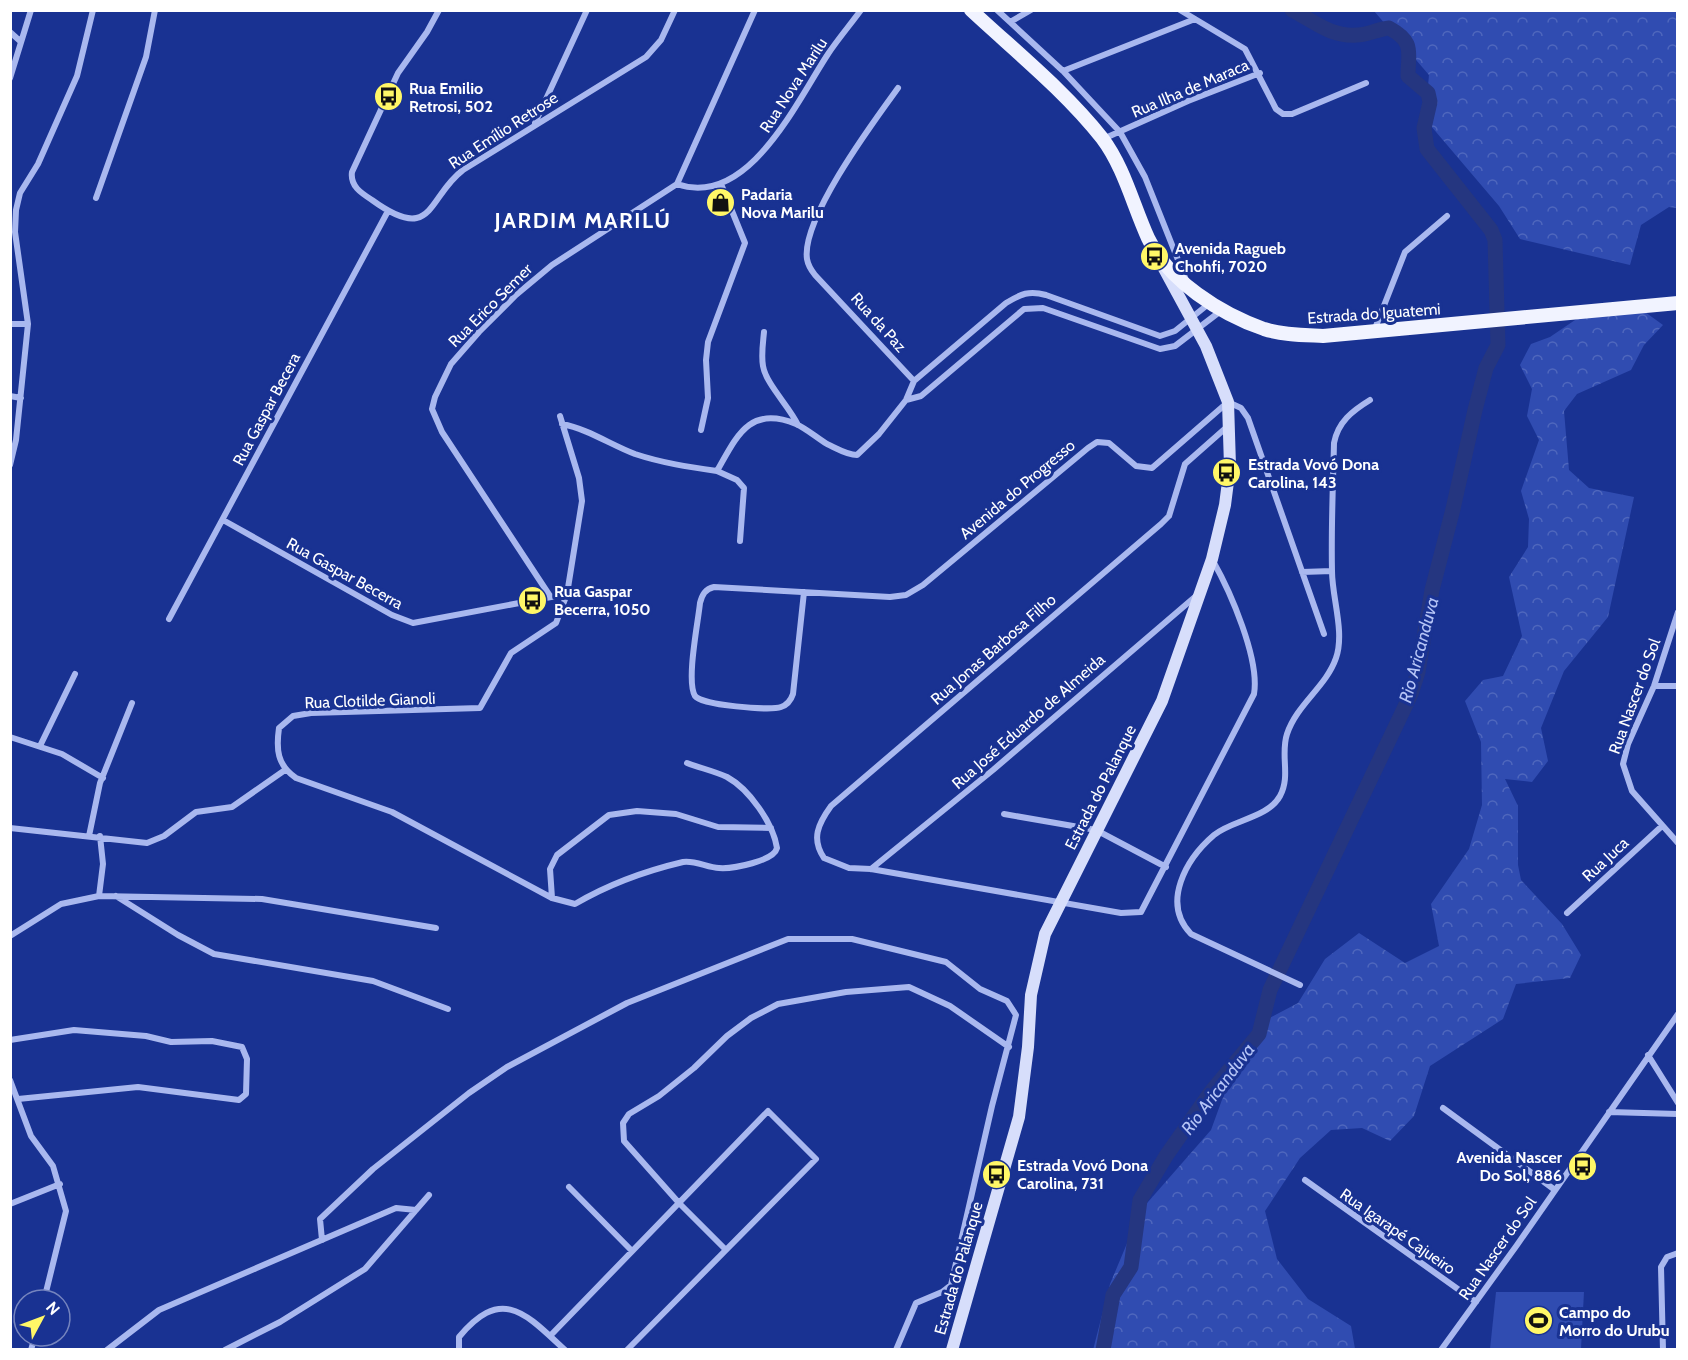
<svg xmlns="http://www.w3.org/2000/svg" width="1688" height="1360" viewBox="0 0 1688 1360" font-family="Cabin,sans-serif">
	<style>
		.forest { fill: url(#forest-crowns) }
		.garden { fill: #304cb1 }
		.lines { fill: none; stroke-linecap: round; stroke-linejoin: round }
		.river { stroke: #253680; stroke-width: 15 }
		.street { stroke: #a9b8ef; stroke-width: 6 }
		.secondary { stroke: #d7defb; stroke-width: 12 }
		.primary { stroke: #f1f3ff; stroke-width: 14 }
		.labels { text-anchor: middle; stroke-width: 6; stroke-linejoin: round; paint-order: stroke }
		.street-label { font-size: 16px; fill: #fff; stroke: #193292 }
		.poi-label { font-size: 16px; font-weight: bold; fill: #fff; stroke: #193292; text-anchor: start }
		.water-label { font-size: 18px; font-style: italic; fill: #b5c4f6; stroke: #193292 }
		.district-label { font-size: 22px; font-weight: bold; letter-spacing: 1.5px; fill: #fff; stroke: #193292 }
	</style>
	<defs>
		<pattern id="forest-crowns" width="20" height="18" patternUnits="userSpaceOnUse" patternTransform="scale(1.5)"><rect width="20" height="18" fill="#304cb1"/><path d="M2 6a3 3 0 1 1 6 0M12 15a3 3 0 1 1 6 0" fill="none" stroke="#4f67bd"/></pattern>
	</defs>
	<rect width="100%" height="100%" fill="#193292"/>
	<!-- forest -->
	<path class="forest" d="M1374,11h303v197l-8,-1 -28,18 -11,40 -110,-26 -21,-33 -74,-87 4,-44z
		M1645,312l18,13 -19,20 -13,25 -54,24 -13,17 5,59 20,18 45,9 -26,120 -44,54 -23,57 7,33 -16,21 -27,-3 13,27v59l3,15 41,44 19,31 -11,23 -54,6 -13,35 -73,47 -16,50 -24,25 -28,-13 -31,2 -31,28 -35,53 12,48 31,40 43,27 4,23 -262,1 17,-66 31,-74 70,-80 20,-55 33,-54 34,-18 27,-44 34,-26 46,30 34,-17 -8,-42 38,-55 13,-44 -1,-63 -16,-41 18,-21 20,-4 19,-40 -13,-59 19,-30 1,-28 -8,-28 18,-51 -12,-24 5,-27 -12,-24 11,-21 19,-7 28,-19z"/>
	<!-- garden -->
	<path class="garden" d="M1496,1292h88l-3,57h-91z"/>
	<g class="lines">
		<!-- river -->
		<path class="river" d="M1103,1350l10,-55 18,-28 9,-67 26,-44 44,-63 49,-59 11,-44 141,-296 7,-22 14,-82 21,-81 22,-99 11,-42 12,-23 -3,-105 -4,-10 -64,-81 -3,-21 6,-26 -2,-9 -20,-17c0,-24 7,-34 -19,-48 -11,1 -21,7 -32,7 -27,2 -43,-14 -65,-25"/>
		<!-- street -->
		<path class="street" d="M439,10l-12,22 -29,41 -46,99c-2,14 9,21 20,28 62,45 55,-3 91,-30l183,-113 15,-17 14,-30
			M997,10l66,61 57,61 25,45 41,103
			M1180,10l65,39 31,60 7,5h9l74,-31
			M1010,22l21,-12
			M10,32l10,9
			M1063,71l132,-52
			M10,78l21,-68
			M898,88c-24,33 -97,131 -91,171 1,6 4,11 8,16l99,106
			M535,123l52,-113
			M1103,139l85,-38 72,-28
			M677,184c71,25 120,-83 151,-130 10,-15 22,-29 33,-44
			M96,198l50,-141 9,-47
			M10,324h18l-12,116 -6,25
			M28,324l-13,-92 1,-22 4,-17 18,-29 39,-88 16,-66
			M1374,331l31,-79 42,-36
			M764,332c-1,11 -3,23 -1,34 3,18 26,40 35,59
			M10,396l11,2
			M906,400l15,-4 103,-87 19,-1 117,41 15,-3 47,-36
			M560,416l19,62 3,23 -15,93 -11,29 -45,30 -31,55 -169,5 -18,3 -14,12c-3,21 -2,37 17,50l96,34 160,86 23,6c34,-20 70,-33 108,-42 12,-2 25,6 36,6 14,1 55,-7 58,-20 -4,-25 -28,-59 -50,-71 -13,-6 -27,-9 -40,-14
			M562,424c26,5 49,21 73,30 27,9 54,13 82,17 20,-35 32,-66 79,-47 11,5 21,14 31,20 9,4 20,11 30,11l22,-21 27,-34 8,-19 92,-78c15,-9 23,-13 40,-8l114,41 15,-5 36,-29
			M701,430l7,-32 -2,-38 2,-18 37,-99 -24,-59
			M717,471l20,9 7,8 -4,53
			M223,520l169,95 21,8 154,-29
			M1213,561c17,30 47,98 41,133l-113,218 -20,1 -250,-44 -22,-1 -25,-10c-13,-19 -6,-34 7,-52l330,-282 8,-8 16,-52 43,-38
			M1302,572l30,-1
			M804,592l-11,102c-2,6 -6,11 -12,13 -11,4 -80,-2 -86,-11 -9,-15 3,-73 5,-93 2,-8 5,-14 14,-16l176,10 16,-2 17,-10 165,-137 9,-6 12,1 27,23 16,2 76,-66 13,6 7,10 76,216
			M550,596l-108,-164 -10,-23 3,-12 16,-33 28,-32 37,-37 36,-30 125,-81 78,-174
			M1678,612l-24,74 -26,58 -5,20 9,27 46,52
			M169,619l219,-408
			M1654,686h24
			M10,737l52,17 41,24
			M40,746l35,-72
			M1004,814l92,16 70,37
			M10,828l137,15 17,-7 32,-24 36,-5 53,-37
			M89,836l11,-53 32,-80
			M871,869l122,-99 203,-174
			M99,896l4,-32 -3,-28
			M116,896l62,39 36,19 159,27 75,28
			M552,898l-2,-29 7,-14 52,-40 28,-4 39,3 42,13 53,1
			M1567,913l95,-87
			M10,936l51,-32 38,-8 163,3 174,29
			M1300,985l-109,-51c-30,-31 -5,-75 23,-99 18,-15 54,-17 66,-39 11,-20 0,-41 7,-62 10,-30 39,-47 49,-76 9,-26 -4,-60 -4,-87 -1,-42 1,-85 2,-128 4,-21 18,-32 36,-43
			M10,1040l64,-10 72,6 25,6 41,-1 30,6 5,12 -1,35 -7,6 -101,-13 -120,12
			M1648,1055l30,48
			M10,1080l21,56 22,30 13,45 -22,89
			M1443,1108l112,82
			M1609,1112l69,2
			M1305,1180l171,122
			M569,1187l63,64
			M10,1204l50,-20
			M322,1240l-2,-21 53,-50 96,-76 38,-26 120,-64 161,-64h64l94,23 34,27 27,12 9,14 -24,91 -41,179 -9,7 -26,11 -20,47
			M726,1250l-47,-47 -55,-62 -1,-18 6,-9 30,-18 35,-28 33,-32 24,-18 27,-14 68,-12 63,-5 41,19 59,41
			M550,1336l218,-225 48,48 -189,191
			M31,1350l4,-14
			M107,1350l52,-40 237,-102 20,2
			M225,1350l55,-28 85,-53 64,-74
			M459,1350v-13c43,-52 67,-23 106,13
			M1441,1350l76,-105 161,-231
			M1663,1350l-2,-83 6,-10 11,-4"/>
		<!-- secondary -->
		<path class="secondary" d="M952,1350l67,-233 9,-70 3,-52 14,-61 117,-233 50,-142 13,-54 5,-39 -2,-64 -22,-56 -44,-81"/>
		<!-- primary -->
		<path class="primary" d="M971,10c44,41 94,81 131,128 22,29 31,67 46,100 20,43 73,76 116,91 19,6 40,6 59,7l355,-33"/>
	</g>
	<!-- icons -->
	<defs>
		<symbol id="bus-disc" viewBox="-11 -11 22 22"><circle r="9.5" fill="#fff767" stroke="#193292"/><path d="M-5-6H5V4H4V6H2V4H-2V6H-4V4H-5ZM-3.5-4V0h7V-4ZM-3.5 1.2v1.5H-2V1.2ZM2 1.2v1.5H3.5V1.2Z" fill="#111"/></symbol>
		<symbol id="shop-disc" viewBox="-11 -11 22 22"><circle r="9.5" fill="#fff767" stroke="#193292"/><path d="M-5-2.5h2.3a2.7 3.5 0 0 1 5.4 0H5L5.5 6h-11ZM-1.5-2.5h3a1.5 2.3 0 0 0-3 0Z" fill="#111"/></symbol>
		<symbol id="stadium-disc" viewBox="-11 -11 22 22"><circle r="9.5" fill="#fff767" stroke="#193292"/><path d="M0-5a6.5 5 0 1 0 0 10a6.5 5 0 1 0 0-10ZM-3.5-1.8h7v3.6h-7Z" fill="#111"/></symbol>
	</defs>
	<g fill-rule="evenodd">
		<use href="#bus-disc" x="372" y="80" width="33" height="33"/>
		<use href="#shop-disc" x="704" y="186" width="33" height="33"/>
		<use href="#bus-disc" x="1138" y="240" width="33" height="33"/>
		<use href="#bus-disc" x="1210" y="456" width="33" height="33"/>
		<use href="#bus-disc" x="516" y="584" width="33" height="33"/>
		<use href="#bus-disc" x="1566" y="1150" width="33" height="33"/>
		<use href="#bus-disc" x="980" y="1158" width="33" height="33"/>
		<use href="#stadium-disc" x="1522" y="1304" width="33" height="33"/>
	</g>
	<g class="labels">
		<!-- street labels -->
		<g class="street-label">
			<text transform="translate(793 85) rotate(-57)" y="6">Rua Nova Marilu</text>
			<text transform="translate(1190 88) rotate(-23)" y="6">Rua Ilha de Maraca</text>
			<text transform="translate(503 130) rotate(-33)" y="6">Rua Emílio Retrose</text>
			<text transform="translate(490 305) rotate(-45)" y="6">Rua Erico Semer</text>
			<text transform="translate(1374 313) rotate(-4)" y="6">Estrada do Iguatemi</text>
			<text transform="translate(879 322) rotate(48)" y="6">Rua da Paz</text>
			<text transform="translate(266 409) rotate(-62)" y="6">Rua Gaspar Becera</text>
			<text transform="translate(1017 489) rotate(-40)" y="6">Avenida do Progresso</text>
			<text transform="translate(345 573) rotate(29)" y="6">Rua Gaspar Becerra</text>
			<text transform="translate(993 649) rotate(-41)" y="6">Rua Jonas Barbosa Filho</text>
			<text transform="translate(1634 696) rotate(-70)" y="6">Rua Nascer do Sol</text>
			<text transform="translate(370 700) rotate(-2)" y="6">Rua Clotilde Gianoli</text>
			<text transform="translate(1028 721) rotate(-41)" y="6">Rua José Eduardo de Almeida</text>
			<text transform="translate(1100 787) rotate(-63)" y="6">Estrada do Palanque</text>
			<text transform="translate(1605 859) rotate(-43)" y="6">Rua Juca</text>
			<text transform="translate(1398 1231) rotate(35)" y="6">Rua Igarapé Cajueiro</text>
			<text transform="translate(1497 1248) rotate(-55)" y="6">Rua Nascer do Sol</text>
			<text transform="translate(958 1268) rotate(-74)" y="6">Estrada do Palanque</text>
		</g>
		<!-- poi labels -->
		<g class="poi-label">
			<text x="409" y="94">Rua Emilio<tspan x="409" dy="18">Retrosi, 502</tspan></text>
			<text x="741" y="200">Padaria<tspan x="741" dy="18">Nova Marilu</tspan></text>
			<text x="1175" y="254">Avenida Ragueb<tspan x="1175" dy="18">Chohfi, 7020</tspan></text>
			<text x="1248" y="470">Estrada Vovó Dona<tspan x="1248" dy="18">Carolina, 143</tspan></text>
			<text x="554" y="597">Rua Gaspar<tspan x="554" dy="18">Becerra, 1050</tspan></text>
			<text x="1562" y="1163" text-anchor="end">Avenida Nascer<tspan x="1562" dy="18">Do Sol, 886</tspan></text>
			<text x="1017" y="1171">Estrada Vovó Dona<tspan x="1017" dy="18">Carolina, 731</tspan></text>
			<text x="1559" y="1318">Campo do<tspan x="1559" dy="18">Morro do Urubu</tspan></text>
		</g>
		<!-- water labels -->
		<g class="water-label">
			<text transform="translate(1419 650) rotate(-75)" y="6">Rio Aricanduva</text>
			<text transform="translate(1218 1089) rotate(-53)" y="6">Rio Aricanduva</text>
		</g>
		<!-- district labels -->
		<g class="district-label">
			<text x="583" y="228">JARDIM MARILÚ</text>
		</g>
	</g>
	<!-- border -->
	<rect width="1688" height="1360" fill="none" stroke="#ffffff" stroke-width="24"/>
	<!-- north arrow -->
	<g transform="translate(42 1318) rotate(49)"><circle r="28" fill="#193292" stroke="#7584be" stroke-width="1.5"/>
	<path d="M0-4.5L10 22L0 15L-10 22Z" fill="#fff767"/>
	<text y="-9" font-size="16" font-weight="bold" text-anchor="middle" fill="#ffffff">N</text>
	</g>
</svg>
